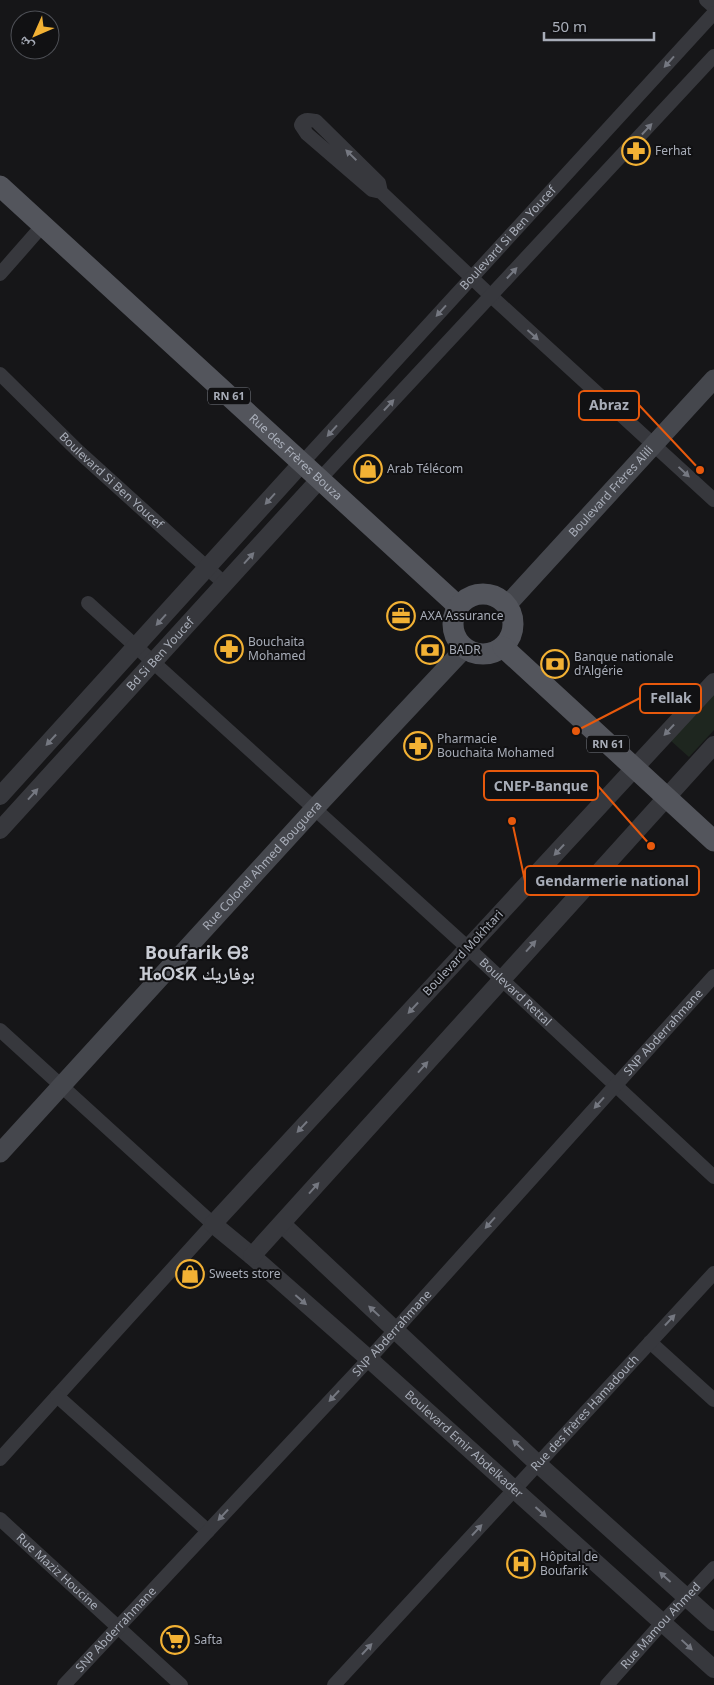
<svg xmlns="http://www.w3.org/2000/svg" width="714" height="1685" viewBox="0 0 714 1685" font-family="'Noto Sans','Noto Naskh Arabic','Noto Sans Tifinagh',sans-serif">
	<style>
		.green { fill: #1e261f }
		.lines { fill: none; stroke-linecap: round; stroke-linejoin: round }
		.minor { stroke: #37383d; stroke-width: 14 }
		.tertiary { stroke: #37383d; stroke-width: 18 }
		.secondary { stroke: #45474d; stroke-width: 19 }
		.primary { stroke: #53555c; stroke-width: 21 }
		.oneway { fill: #757881 }
		.labels { text-anchor: middle; stroke-width: 4; stroke-linejoin: round; paint-order: stroke }
		.shield { fill: #111113; stroke: #7b7e86; stroke-width: 1 }
		.shield-label { font-size: 11px; font-weight: bold; fill: #a8adb8 }
		.poi-label { font-size: 12px; fill: #a8adb8; stroke: #111113; text-anchor: start }
		.street-label { font-size: 12px; fill: #a8adb8; stroke: #111113 }
		.district-label { font-size: 18px; font-weight: bold; fill: #c9ccd4; stroke: #111113 }
		.leader { fill: none; stroke: #e8590c; stroke-width: 2 }
		.callout-dot { fill: #e8590c; stroke: #111113; stroke-width: 2 }
		.callout { fill: #111113; stroke: #e8590c; stroke-width: 2 }
		.callout-label { font-size: 14px; text-anchor: middle; font-weight: bold; fill: #a8adb8 }
	</style>
	<rect width="100%" height="100%" fill="#161618"/>
	<!-- green -->
	<path class="green" d="M714,692v38l-25,27 -19,-17z"/>
	<g class="lines">
		<!-- minor -->
		<g class="minor">
			<path d="M706,0l8,7"/>
			<path d="M381,192l-9,-2 -65,-56 -6,-9c3,-7 8,-5 15,-4l63,62 2,9 110,104 223,204"/>
			<path d="M0,274l43,-49"/>
			<path id="s1" d="M0,374l78,77 147,133"/>
			<path id="s2" d="M302,463l412,-450"/>
			<path d="M320,479l394,-423"/>
			<path id="s3" d="M88,603l380,345 246,229"/>
			<path d="M0,1030l213,194 -213,235"/>
			<path d="M650,1342l64,58"/>
			<path d="M57,1396l151,135"/>
			<path id="s4" d="M0,1519l181,166"/>
			<path id="s5" d="M64,1685l305,-326 345,-383"/>
			<path id="s6" d="M334,1685l380,-412"/>
			<path id="s7" d="M607,1685l56,-63 51,-54"/>
		</g>
		<!-- tertiary -->
		<g class="tertiary">
			<path id="s8" d="M714,682l-501,542 39,32 117,103 345,310"/>
			<path d="M0,796l302,-333"/>
			<path id="s9" d="M0,830l320,-351"/>
			<path d="M282,1224l256,240 176,158"/>
			<path d="M252,1256l462,-511"/>
		</g>
		<!-- secondary -->
		<g class="secondary">
			<path id="s10" d="M507,605l207,-226"/>
			<path id="s11" d="M0,1153l314,-344 151,-161"/>
		</g>
		<!-- primary -->
		<g class="primary">
			<path id="s12" d="M0,186l458,420"/>
			<circle cx="483" cy="624" r="30"/>
			<path d="M503,647l211,194"/>
		</g>
	</g>
	<!-- one-way arrows -->
	<defs><path id="oneway-solid" d="M-6-.8H1V-3.2L6.5 0L1 3.2V.8H-6Z" transform="scale(1.25)"/></defs>
	<g class="oneway">
		<use href="#oneway-solid" transform="translate(669 62) rotate(132)"/>
		<use href="#oneway-solid" transform="translate(647 129) rotate(-47)"/>
		<use href="#oneway-solid" transform="translate(351 155) rotate(-136)"/>
		<use href="#oneway-solid" transform="translate(512 273) rotate(-47)"/>
		<use href="#oneway-solid" transform="translate(441 311) rotate(132)"/>
		<use href="#oneway-solid" transform="translate(533 335) rotate(42)"/>
		<use href="#oneway-solid" transform="translate(389 405) rotate(-47)"/>
		<use href="#oneway-solid" transform="translate(332 431) rotate(132)"/>
		<use href="#oneway-solid" transform="translate(684 472) rotate(43)"/>
		<use href="#oneway-solid" transform="translate(270 499) rotate(132)"/>
		<use href="#oneway-solid" transform="translate(249 558) rotate(-48)"/>
		<use href="#oneway-solid" transform="translate(161 620) rotate(132)"/>
		<use href="#oneway-solid" transform="translate(669 730) rotate(133)"/>
		<use href="#oneway-solid" transform="translate(51 740) rotate(133)"/>
		<use href="#oneway-solid" transform="translate(33 794) rotate(-48)"/>
		<use href="#oneway-solid" transform="translate(559 850) rotate(133)"/>
		<use href="#oneway-solid" transform="translate(531 946) rotate(-48)"/>
		<use href="#oneway-solid" transform="translate(413 1008) rotate(133)"/>
		<use href="#oneway-solid" transform="translate(423 1067) rotate(-48)"/>
		<use href="#oneway-solid" transform="translate(599 1103) rotate(132)"/>
		<use href="#oneway-solid" transform="translate(302 1127) rotate(133)"/>
		<use href="#oneway-solid" transform="translate(314 1188) rotate(-48)"/>
		<use href="#oneway-solid" transform="translate(490 1223) rotate(132)"/>
		<use href="#oneway-solid" transform="translate(301 1300) rotate(41)"/>
		<use href="#oneway-solid" transform="translate(374 1311) rotate(-137)"/>
		<use href="#oneway-solid" transform="translate(670 1320) rotate(-47)"/>
		<use href="#oneway-solid" transform="translate(334 1396) rotate(133)"/>
		<use href="#oneway-solid" transform="translate(518 1445) rotate(-137)"/>
		<use href="#oneway-solid" transform="translate(541 1512) rotate(42)"/>
		<use href="#oneway-solid" transform="translate(223 1515) rotate(133)"/>
		<use href="#oneway-solid" transform="translate(477 1530) rotate(-47)"/>
		<use href="#oneway-solid" transform="translate(665 1577) rotate(-138)"/>
		<use href="#oneway-solid" transform="translate(687 1645) rotate(43)"/>
		<use href="#oneway-solid" transform="translate(367 1649) rotate(-47)"/>
	</g>
	<!-- icons -->
	<defs>
		<symbol id="pharmacy-ring" viewBox="-11 -11 22 22"><circle r="9.5" fill="#111113" stroke="#f2b134" stroke-width="1.5"/><path d="M-2-6h4v4h4v4h-4v4h-4v-4h-4v-4h4Z" fill="#f2b134"/></symbol>
		<symbol id="shop-ring" viewBox="-11 -11 22 22"><circle r="9.5" fill="#111113" stroke="#f2b134" stroke-width="1.5"/><path d="M-5-2.5h2.3a2.7 3.5 0 0 1 5.4 0H5L5.5 6h-11ZM-1.5-2.5h3a1.5 2.3 0 0 0-3 0Z" fill="#f2b134"/></symbol>
		<symbol id="office-ring" viewBox="-11 -11 22 22"><circle r="9.5" fill="#111113" stroke="#f2b134" stroke-width="1.5"/><path d="M-6-3h4V-5.5h4V-3h4V5H-6ZM-1-4.5V-3h2v-1.5ZM-6 0V1H6V0Z" fill="#f2b134"/></symbol>
		<symbol id="bank-ring" viewBox="-11 -11 22 22"><circle r="9.5" fill="#111113" stroke="#f2b134" stroke-width="1.5"/><path d="M-6-4H6V4H-6ZM0-2.3a2.3 2.3 0 1 0 0 4.6a2.3 2.3 0 1 0 0-4.6Z" fill="#f2b134"/></symbol>
		<symbol id="hospital-ring" viewBox="-11 -11 22 22"><circle r="9.5" fill="#111113" stroke="#f2b134" stroke-width="1.5"/><path d="M-5-5h3v3.5h4V-5h3V5h-3V1.5h-4V5h-3Z" fill="#f2b134"/></symbol>
		<symbol id="supermarket-ring" viewBox="-11 -11 22 22"><circle r="9.5" fill="#111113" stroke="#f2b134" stroke-width="1.5"/><path d="M-6-5.5h2.5l.6 2H6L4.5 2H-2.5L-4.4-4H-6ZM-1.5 3.2a1.3 1.3 0 1 0 .1 0ZM3 3.2a1.3 1.3 0 1 0 .1 0Z" fill="#f2b134"/></symbol>
	</defs>
	<g fill-rule="evenodd">
		<use href="#pharmacy-ring" x="620" y="135" width="32" height="32"/>
		<use href="#shop-ring" x="352" y="453" width="32" height="32"/>
		<use href="#office-ring" x="385" y="600" width="32" height="32"/>
		<use href="#pharmacy-ring" x="213" y="633" width="32" height="32"/>
		<use href="#bank-ring" x="414" y="634" width="32" height="32"/>
		<use href="#bank-ring" x="539" y="648" width="32" height="32"/>
		<use href="#pharmacy-ring" x="402" y="730" width="32" height="32"/>
		<use href="#shop-ring" x="174" y="1258" width="32" height="32"/>
		<use href="#hospital-ring" x="505" y="1548" width="32" height="32"/>
		<use href="#supermarket-ring" x="159" y="1624" width="32" height="32"/>
	</g>
	<g class="labels">
		<!-- shield labels -->
		<g class="shield">
			<rect x="208" y="387.5" width="42" height="17" rx="4"/>
			<rect x="587" y="735.5" width="42" height="17" rx="4"/>
		</g>
		<g class="shield-label">
			<text x="229" y="400">RN 61</text>
			<text x="608" y="748">RN 61</text>
		</g>
		<!-- poi labels -->
		<g class="poi-label">
			<text x="655" y="155">Ferhat</text>
			<text x="387" y="473">Arab Télécom</text>
			<text x="420" y="620">AXA Assurance</text>
			<text x="248" y="646">Bouchaita<tspan x="248" dy="14">Mohamed</tspan></text>
			<text x="449" y="654">BADR</text>
			<text x="574" y="661">Banque nationale<tspan x="574" dy="14">d'Algérie</tspan></text>
			<text x="437" y="743">Pharmacie<tspan x="437" dy="14">Bouchaita Mohamed</tspan></text>
			<text x="209" y="1278">Sweets store</text>
			<text x="540" y="1561">Hôpital de<tspan x="540" dy="14">Boufarik</tspan></text>
			<text x="194" y="1644">Safta</text>
		</g>
		<!-- street labels -->
		<g class="street-label">
			<text dy="4" stroke="none"><textPath href="#s2" startOffset="305">Boulevard Si Ben Youcef</textPath></text>
			<text dy="4" stroke="none"><textPath href="#s12" startOffset="401">Rue des Frères Bouza</textPath></text>
			<text dy="4" stroke="none"><textPath href="#s1" startOffset="154">Boulevard Si Ben Youcef</textPath></text>
			<text dy="4" stroke="none"><textPath href="#s10" startOffset="154">Boulevard Frères Alili</textPath></text>
			<text dy="4" stroke="none"><textPath href="#s9" startOffset="238">Bd Si Ben Youcef</textPath></text>
			<text dy="4" stroke="none"><textPath href="#s11" startOffset="389">Rue Colonel Ahmed Bouguera</textPath></text>
			<text transform="translate(463 953) rotate(-47)" y="4">Boulevard Mokhtari</text>
			<text dy="4" stroke="none"><textPath href="#s3" startOffset="578">Boulevard Rettal</textPath></text>
			<text dy="4" stroke="none"><textPath href="#s5" startOffset="886">SNP Abderrahmane</textPath></text>
			<text dy="4" stroke="none"><textPath href="#s5" startOffset="481">SNP Abderrahmane</textPath></text>
			<text dy="4" stroke="none"><textPath href="#s6" startOffset="370">Rue des frères Hamadouch</textPath></text>
			<text dy="4" stroke="none"><textPath href="#s8" startOffset="1072">Boulevard Emir Abdelkader</textPath></text>
			<text dy="4" stroke="none"><textPath href="#s4" startOffset="78">Rue Maziz Houcine</textPath></text>
			<text dy="4" stroke="none"><textPath href="#s7" startOffset="80">Rue Mamou Ahmed</textPath></text>
			<text dy="4" stroke="none"><textPath href="#s5" startOffset="76">SNP Abderrahmane</textPath></text>
		</g>
		<!-- district labels -->
		<g class="district-label">
			<text x="197" y="959">Boufarik ⴱⵓ<tspan x="197" dy="21">ⴼⴰⵔⵉⴽ بوفاريك</tspan></text>
		</g>
	</g>
	<!-- callouts -->
	<path class="leader" d="M700 470L639 405M576 731L640 698M651 846L598 786M512 821L525 881"/>
	<g class="callout-dot">
		<circle cx="700" cy="470" r="5"/>
		<circle cx="576" cy="731" r="5"/>
		<circle cx="651" cy="846" r="5"/>
		<circle cx="512" cy="821" r="5"/>
	</g>
	<g class="callout">
		<rect x="579" y="391" width="60" height="29" rx="5"/>
		<rect x="640" y="684" width="61" height="29" rx="5"/>
		<rect x="484" y="771" width="114" height="29" rx="5"/>
		<rect x="525" y="866" width="174" height="29" rx="5"/>
	</g>
	<g class="callout-label">
		<text x="609" y="410">Abraz</text>
		<text x="671" y="703">Fellak</text>
		<text x="541" y="791">CNEP-Banque</text>
		<text x="612" y="886">Gendarmerie national</text>
	</g>
	<!-- north arrow -->
	<g transform="translate(35 35) rotate(225)"><circle r="24" fill="#111113" stroke="#4d4f55"/>
	<path d="M0-4L9 19L0 12L-9 19Z" fill="#f2b134"/>
	<text y="-8" font-size="14" font-weight="bold" text-anchor="middle" fill="#a8adb8">ش</text>
	</g>
	<!-- scale -->
	<path d="M544 32v8h110v-8" fill="none" stroke="#a8adb8" stroke-width="2.5"/>
	<text x="552" y="32" font-size="15" fill="#a8adb8" stroke="#111113" stroke-width="4" paint-order="stroke">50 m</text>
</svg>
